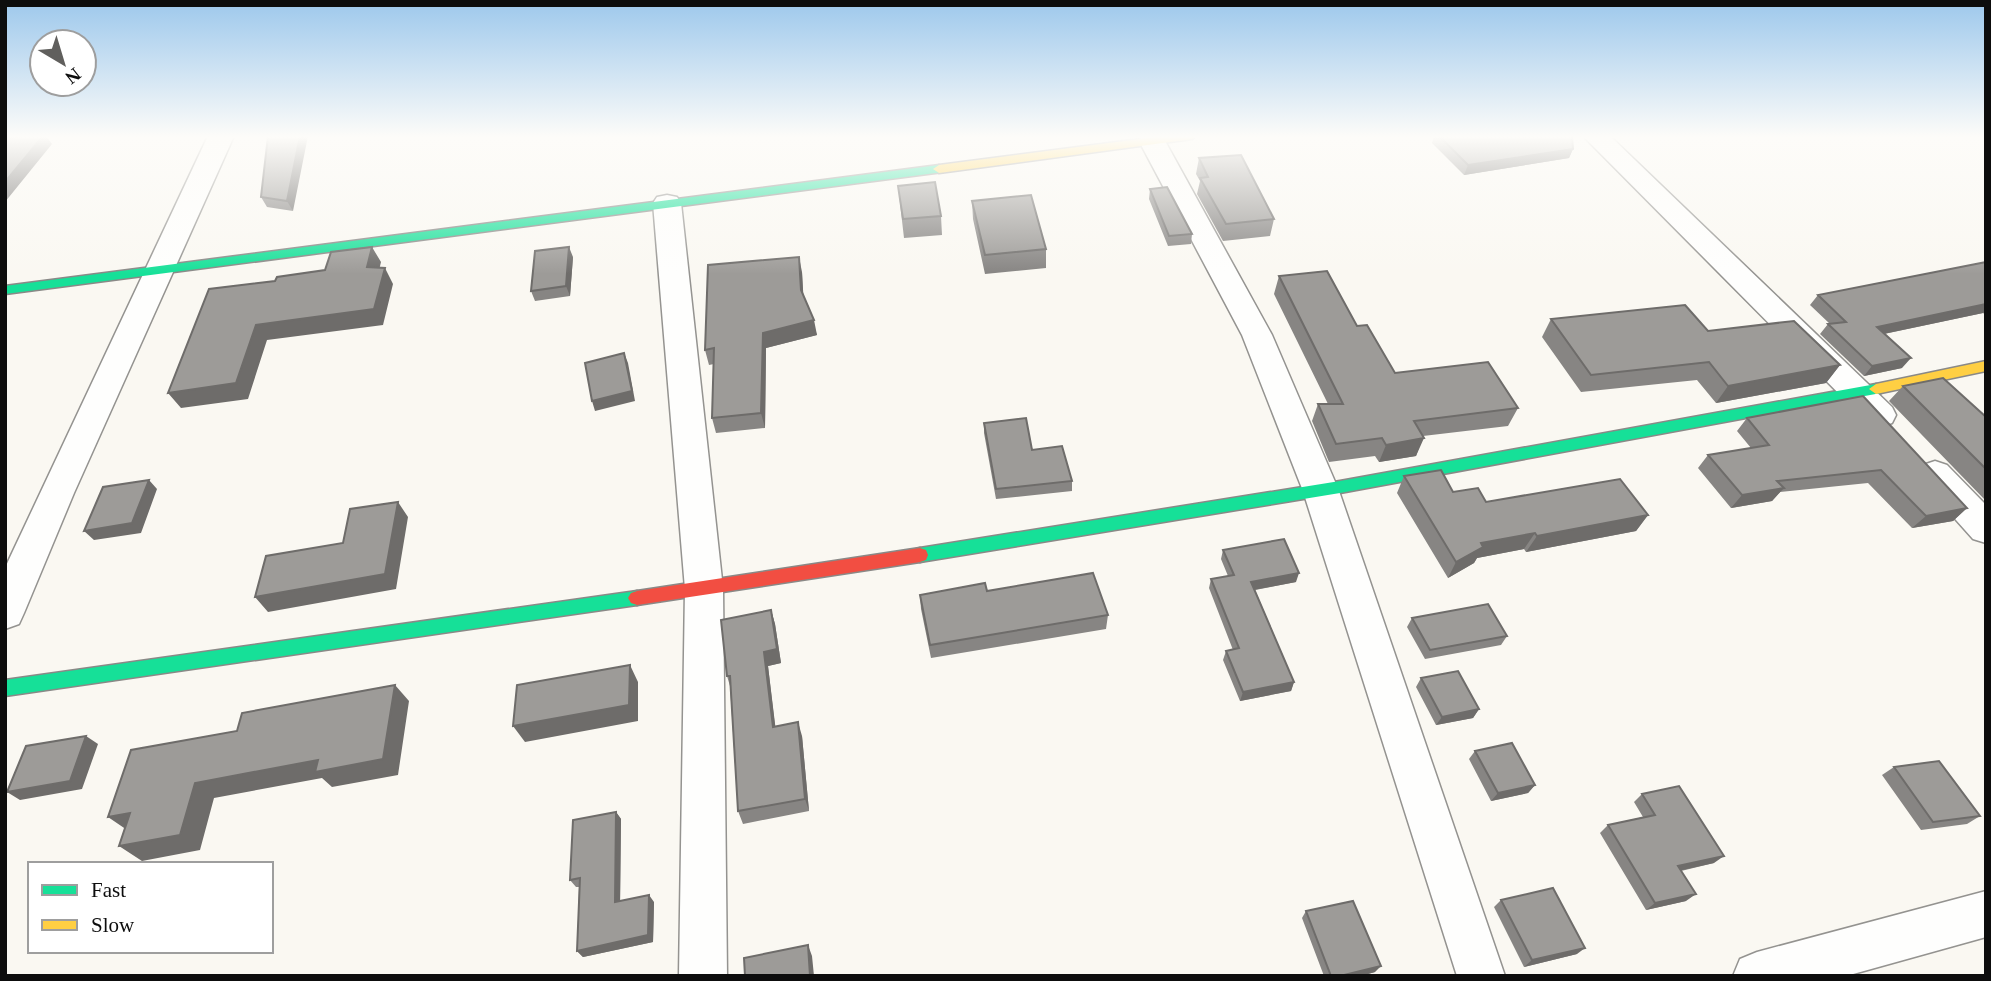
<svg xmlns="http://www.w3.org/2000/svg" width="1991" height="981" viewBox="0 0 1991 981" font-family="'Times New Roman',serif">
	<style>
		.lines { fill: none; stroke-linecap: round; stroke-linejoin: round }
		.street-casing { stroke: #949390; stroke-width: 3 }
		.fast-casing { stroke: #8a8987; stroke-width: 3 }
		.slow-casing { stroke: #8a8987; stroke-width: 3 }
		.jam-casing { stroke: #8a8987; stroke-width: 3 }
		.street { fill: #fefefd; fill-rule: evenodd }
		.fast { fill: #16e098; fill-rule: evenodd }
		.slow { fill: #ffcf43; fill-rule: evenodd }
		.jam { fill: #f24e42; fill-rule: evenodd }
		.wall { fill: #878583 }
		.shaded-wall { fill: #6e6c6a }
		.building { fill: #9d9b98; stroke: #6e6c6a; stroke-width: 2 }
	</style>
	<rect width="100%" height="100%" fill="#faf8f2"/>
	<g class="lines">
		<defs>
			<path id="street" d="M208,136h26l-160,357 -50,120 -5,11 -14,5v-61z
				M1142,136h20l3,5 107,194 67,156 166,485h-48l-154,-485 -61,-156 -103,-194z
				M1583,136h27l282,271 4,8 -4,8 -12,4 -12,-4z
				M667,195l10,2 4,6 42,386 4,387h-48l6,-387 -32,-386 4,-6z
				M1935,461l12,4 39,40v38l-13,-4 -50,-56 -5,-9 5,-9z
				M1986,891v46l-140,39h-113l7,-17 17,-7z"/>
			<path id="fast" d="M939,165l6,4 -2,3 -938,122v-8z
				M1876,384l5,1 2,4 -2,4 -541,100 -420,69 -6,-2 -2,-5 2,-5 6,-2 420,-67z
				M637,591l6,2 3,5 -3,5 -6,2 -632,91v-16z"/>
			<path id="slow" d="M1163,136h34l-5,3 -253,34 -6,-4 6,-4z
				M1986,361v10l-110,23 -7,-5 7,-5z"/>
			<path id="jam" d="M920,548l6,2 2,5 -2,5 -6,2 -283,43 -6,-2 -3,-5 3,-5 6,-2z"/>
		</defs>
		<!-- street casing -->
		<use href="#street" class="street-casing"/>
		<!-- fast casing -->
		<use href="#fast" class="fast-casing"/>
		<!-- slow casing -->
		<use href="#slow" class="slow-casing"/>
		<!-- jam casing -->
		<use href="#jam" class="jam-casing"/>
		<!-- street -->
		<use href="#street" class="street"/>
		<!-- fast -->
		<use href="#fast" class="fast"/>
		<!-- slow -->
		<use href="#slow" class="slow"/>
		<!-- jam -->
		<use href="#jam" class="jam"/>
	</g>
	<!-- wall -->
	<path class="wall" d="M268,136l25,75 -26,-4 -6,-10z
		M1434,136h138l1,13 -4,9 -105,17 -32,-32z
		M1199,158l75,61 -4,17 -47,5 -26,-47 3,-13 -4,-7z
		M898,186l43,30 1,19 -38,3z
		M1150,189l42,45 -1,10 -23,2 -19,-47z
		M972,201l74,48v19l-61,6 -12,-55z
		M573,257l-3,39 -35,5 -4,-10z
		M1986,262v53l-3,-2 -99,21 18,34 -38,8 -44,-42 8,-10h2l-20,-19 8,-10z
		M802,272l1,23 14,40 -51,13 -1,80 -49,5 -4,-15 2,-54 -5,1 -4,-15z
		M1279,276l78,50 38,47 123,35 -10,18 -85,10 -7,20 -37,6 -4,-6 -46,6 -17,-41 6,-17h10l-54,-110z
		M1551,319l157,12 132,34 -14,18 -110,20 -19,-23 -116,12 -39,-55z
		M1903,386l83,31v84l-97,-100z
		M1863,396l104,112 -14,13 -41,7 -44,-45 -88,9 -8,9 -41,7 -33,-40 10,-13 43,-7 -14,-17 10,-13z
		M984,423l48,27 40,31v10l-76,8 -12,-66z
		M1404,476l82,26 162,13 -12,16 -110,21 -2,-3 -47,9 -3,5 -26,15 -51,-85z
		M1223,550l73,32 -41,8 39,92 -3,9 -51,10 -17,-41 3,-9 7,-1 -24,-62 2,-9 17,-3 -7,-17z
		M987,591l121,24 -2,14 -175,29 -10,-49 -1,-14z
		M771,610l4,14 6,39 -13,3 7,60 27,10 7,75 -66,13 -5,-13 -8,-125 -3,-10z
		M1412,618l95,18 -6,9 -76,14 -18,-32z
		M1421,678l58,31 -6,9 -37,7 -20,-38z
		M1475,751l60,34 -7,8 -37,8 -22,-42z
		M1894,767l86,49 -13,8 -46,6 -39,-55z
		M1642,794l72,69 -33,8 5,30 -40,9 -46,-77 8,-8 35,-8 -9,-15z
		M616,812l5,7 -1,82 34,1 -1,40 -70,15 -6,-6 2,-64h-3l-6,-7z
		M1501,900l76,54 -53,13 -30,-60z
		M1306,911l69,61 -14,4h-37l-22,-58z"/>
	<!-- shaded-wall -->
	<path class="shaded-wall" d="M43,136h3l6,8 -47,58v-20z
		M300,136h8l-15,75 -6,-10z
		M1573,149l-4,9 -105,17 4,-10z
		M372,247l9,15 -5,21 -9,-16z
		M569,247l4,10 -3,39 -4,-10z
		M799,257l3,15 2,34 -3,-16z
		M385,268l8,16 -10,41 -116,15 -19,59 -67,9 -13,-15 88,-68z
		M1986,304v6l-3,3 -114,24 8,-10z
		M814,320l3,15 -51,13 -1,80 -4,-15 2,-80z
		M624,353l4,10 7,38 -40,10 -3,-10z
		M1911,358l-9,10 -38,8 8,-10z
		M1840,365l-14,18 -110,20 12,-17z
		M1424,438l-8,18 -37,6 7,-17z
		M149,480l8,9 -16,44 -47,7 -10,-9z
		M1784,488l-12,13 -41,7 11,-13z
		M398,502l10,15 -12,72 -128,23 -13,-15 130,-23z
		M1967,508l-14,13 -41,7 14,-12z
		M1648,515l-12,16 -110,21 11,-16z
		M1535,533l-11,16 -47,9 -3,5 -26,15 8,-16 25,-19z
		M1299,573l-3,9 -48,9 3,-9z
		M771,610l4,14 6,39 -13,3 9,74 -4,-13 -9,-75z
		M630,665l8,17v39l-113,21 -12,-16z
		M1294,682l-3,9 -51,10 3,-9z
		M395,685l14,16 -11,74 -66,12 -10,-9 -108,20 -14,52 -58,11 -23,-15 76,-63z
		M1479,709l-6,9 -37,7 6,-8z
		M798,722l4,14 7,75 -4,-12z
		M86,736l12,8 -16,45 -62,11 -13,-8z
		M1535,785l-7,8 -37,8 7,-8z
		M616,812l5,7 -1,90 -5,-7z
		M130,813v19l-22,-15z
		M1724,856l-10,7 -45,10 9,-7z
		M1696,894l-10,7 -40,9 9,-7z
		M649,895l5,7 -1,40 -70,15 -6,-6z
		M808,945l4,11 2,20h-4z
		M1585,948l-8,6 -53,13 8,-7z
		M1381,966l-6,6 -14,4h-21z"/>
	<!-- building -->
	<path class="building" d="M26,136h17l-38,46v-44z
		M268,136h32l-13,65 -26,-4z
		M1439,136h133l1,13 -105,16z
		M1241,155l33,64 -48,5 -26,-46 8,-1 -9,-19z
		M935,182l6,34 -38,3 -5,-33z
		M1167,187l25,47 -23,2 -19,-47z
		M1031,195l15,54 -61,6 -13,-54z
		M372,247l-5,20 18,1 -11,41 -118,16 -20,58 -68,10 41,-104 66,-8 2,-4 48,-7 6,-18z
		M569,247l-3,39 -35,5 4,-40z
		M799,257l2,33 13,30 -51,13 -2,80 -49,5 2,-70 -9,2 3,-85z
		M1986,262v42l-109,23 34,31 -39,8 -44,-42 18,-2 -28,-27z
		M1327,271l30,55 10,-1 28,48 93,-11 30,46 -104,13 10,17 -38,7 -4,-7 -46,6 -18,-40h25l-64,-128z
		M1685,305l23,26 86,-10 46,44 -112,21 -19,-24 -118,13 -40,-56z
		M624,353l8,38 -40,10 -7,-38z
		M1943,378l43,39v52l-83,-83z
		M1863,396l104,112 -41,8 -45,-46 -104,11 7,7 -42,7 -34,-40 61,-10 -22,-27z
		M1026,418l6,32 30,-4 10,35 -76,8 -12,-66z
		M1441,470l12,22 25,-4 8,14 134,-23 28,36 -111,21 -2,-3 -54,10 2,4 -27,15 -52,-86z
		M149,480l-17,43 -48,8 19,-44z
		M398,502l-13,72 -130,23 11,-41 77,-13 7,-34z
		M1284,539l15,34 -48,9 43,100 -51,10 -17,-41 13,-3 -28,-69 23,-4 -11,-25z
		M1093,573l15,42 -178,30 -10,-50 65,-12 2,8z
		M1488,604l19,32 -77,14 -18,-32z
		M771,610l6,39 -13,3 9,75 25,-5 7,77 -67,12 -8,-135h-3l-6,-56z
		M630,665l-1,40 -116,21 4,-41z
		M1458,671l21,38 -37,8 -21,-39z
		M395,685l-12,74 -68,13 3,-12 -123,23 -15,52 -61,11 11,-33 -22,4 23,-67 106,-19 5,-18z
		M86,736l-16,45 -63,11 19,-46z
		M1512,743l23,42 -37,8 -23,-42z
		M1939,761l41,55 -47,6 -39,-55z
		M1679,786l45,70 -46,10 18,28 -41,9 -47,-78 47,-10 -13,-21z
		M616,812l-1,90 34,-7 -1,40 -71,16 3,-73 -10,2 3,-60z
		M1553,888l32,60 -53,12 -31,-60z
		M1353,901l28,65 -41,10h-9l-25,-65z
		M808,945l2,31h-65l-1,-18z"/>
	<!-- sky -->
	<linearGradient id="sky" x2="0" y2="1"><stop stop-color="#9dc8ec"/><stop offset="0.5" stop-color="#fdfcf9"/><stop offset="1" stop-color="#fdfcf9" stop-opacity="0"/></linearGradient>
	<rect width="1991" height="274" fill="url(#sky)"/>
	<!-- border -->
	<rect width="1991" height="981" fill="none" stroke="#0d0d0d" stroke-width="14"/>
	<!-- legend -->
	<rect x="28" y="862" width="245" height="91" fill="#ffffff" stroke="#9e9e9e" stroke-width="2"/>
	<rect x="42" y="885" width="35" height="10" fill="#16e098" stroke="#9e9e9e" stroke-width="2"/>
	<text x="91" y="897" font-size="21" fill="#0d0d0d">Fast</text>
	<rect x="42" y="920" width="35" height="10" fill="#ffcf43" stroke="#9e9e9e" stroke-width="2"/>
	<text x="91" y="932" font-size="21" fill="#0d0d0d">Slow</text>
	<!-- north arrow -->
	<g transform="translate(63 63) rotate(142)"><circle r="33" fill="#ffffff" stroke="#9e9e9e" stroke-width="2"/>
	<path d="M0-5L12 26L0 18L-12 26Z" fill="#605f5d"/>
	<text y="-10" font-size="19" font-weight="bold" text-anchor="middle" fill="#0d0d0d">N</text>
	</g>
</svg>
